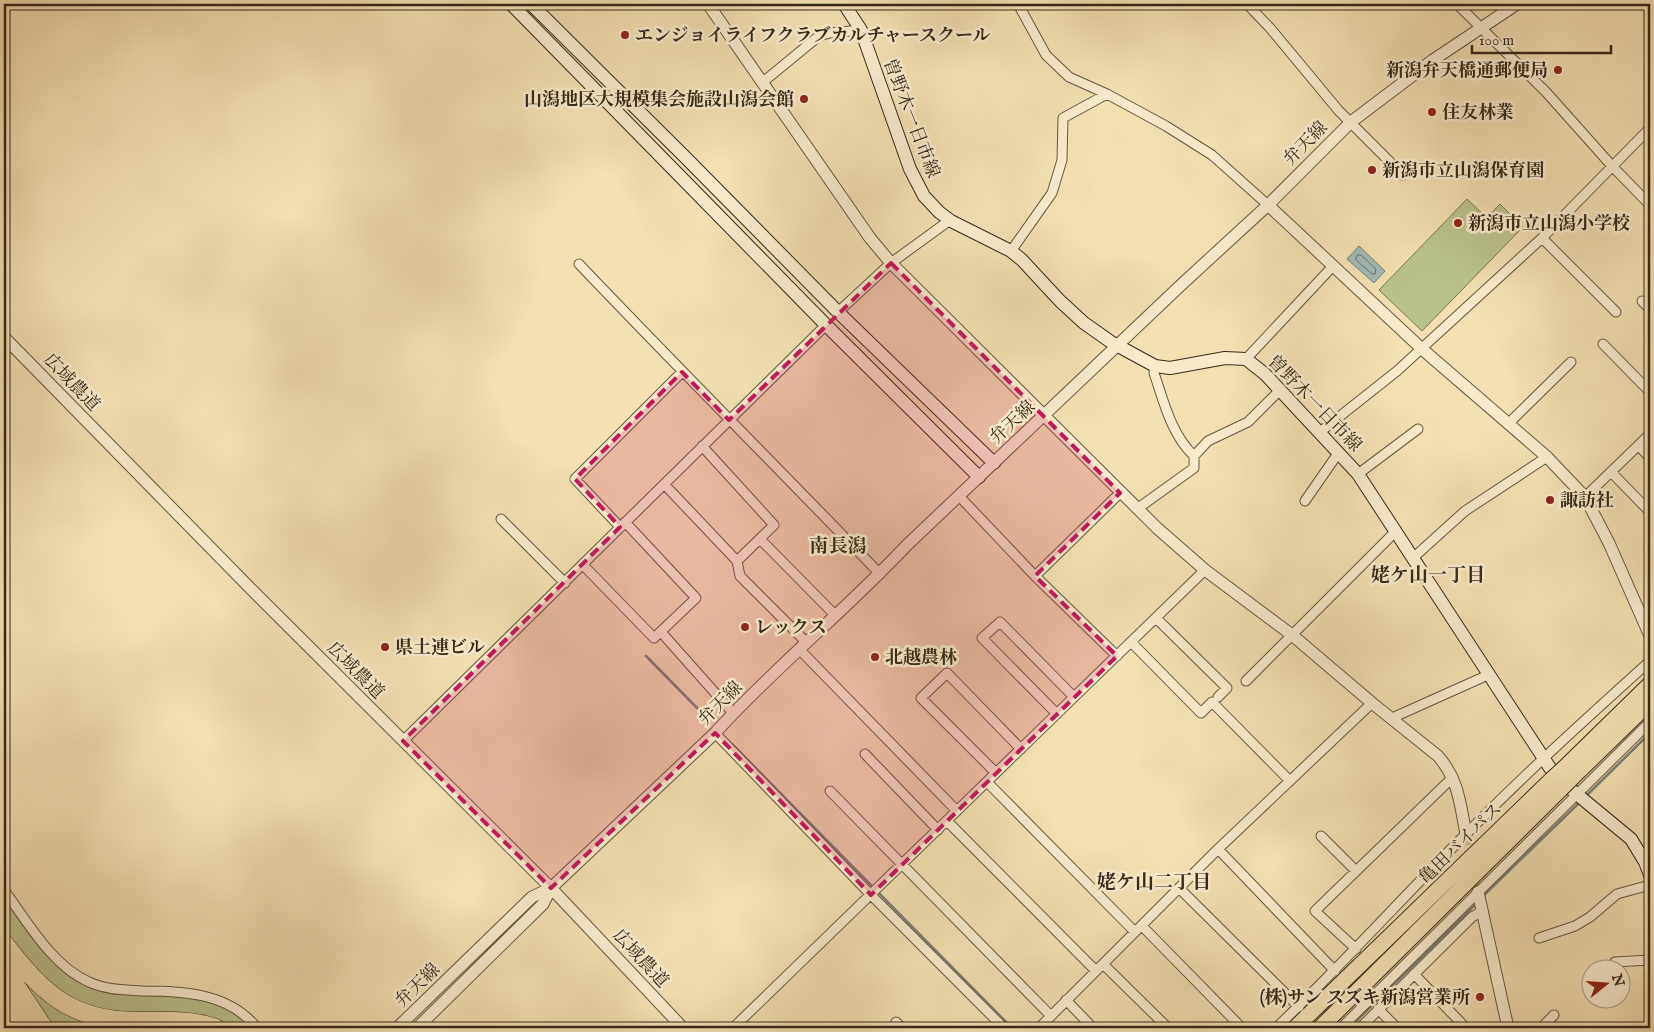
<svg xmlns="http://www.w3.org/2000/svg" width="1654" height="1032" viewBox="0 0 1654 1032" font-family="'IM FELL English','Noto Serif JP',serif">
	<style>
		.green { fill: #bac28b; stroke: #787653 }
		.water { fill: #a1bab7; stroke: #768079 }
		.lines { fill: none; stroke-linecap: round; stroke-linejoin: round }
		.shore { stroke: #6b7269; stroke-width: 1 }
		.stream { stroke: #768079; stroke-width: 2.5 }
		.tertiary-tunnel { stroke: #ccbc92; stroke-width: 11; stroke-dasharray: 11 5.5; stroke-linecap: butt }
		.minor-casing { stroke: #645840; stroke-width: 11 }
		.tertiary-casing { stroke: #645840; stroke-width: 13 }
		.secondary-casing { stroke: #352a1b; stroke-width: 14 }
		.trunk-casing { stroke: #352a1b; stroke-width: 17 }
		.motorway-casing { stroke: #352a1b; stroke-width: 19 }
		.minor { stroke: #f7ebcc; stroke-width: 9 }
		.tertiary { stroke: #f7ebcc; stroke-width: 11 }
		.secondary { stroke: #f7ebcc; stroke-width: 12 }
		.trunk { stroke: #f2e0b0; stroke-width: 15 }
		.motorway { stroke: #f2e0b0; stroke-width: 18 }
		.trunk-bridge-casing { stroke: #352a1b; stroke-width: 17; stroke-linecap: butt }
		.trunk-bridge { stroke: #f2e0b0; stroke-width: 15 }
		.marked { fill: #c2185b; fill-opacity: 0.2; stroke: #c2185b; stroke-width: 4; stroke-dasharray: 10 6; stroke-linejoin: round }
		.poi-dot { fill: #8f2418; stroke: #f7ebcc; stroke-width: 2 }
		.labels { text-anchor: middle; stroke-width: 5; stroke-linejoin: round; paint-order: stroke }
		.poi-label { font-size: 18px; font-weight: bold; fill: #352a1b; stroke: #f7ebcc; text-anchor: start }
		.street-label { font-size: 18px; fill: #352a1b; stroke: #f7ebcc }
		.neighbourhood-label { font-size: 19px; font-weight: bold; fill: #352a1b; stroke: #f7ebcc }
	</style>
	<rect width="100%" height="100%" fill="#f2e0b0"/>
	<filter id="stains"><feTurbulence type="fractalNoise" baseFrequency=".004" numOctaves="4"/><feColorMatrix values="0 0 0 0 .2 0 0 0 0 .09 0 0 0 0 .02 0 0 0 .5 -.17"/></filter>
	<radialGradient id="worn" r=".72"><stop offset=".6" stop-color="#630" stop-opacity="0"/><stop offset="1" stop-color="#630" stop-opacity=".3"/></radialGradient>
	<!-- green -->
	<path class="green" d="M1467,199l20,19 13,-14 23,23 -101,104 -43,-41z
		M4,896l8,13 56,66 41,15 2,4 74,3 25,3 17,7 29,21h-26l-25,-13 -94,-2 -23,-7 -35,-17 -49,-59z
		M16,972l39,33 114,23h-115z"/>
	<!-- water -->
	<path class="water" d="M1359,246l26,25 -11,12 -27,-24z"/>
	<g class="lines">
		<!-- shore -->
		<path class="shore" d="M1358,255h3l15,14 -1,5h-3l-16,-14v-2z"/>
		<!-- stream -->
		<path class="stream" d="M646,656l55,56
			M732,744l280,284
			M1586,796l64,-63
			M1482,897l98,-95
			M1349,1028l128,-125"/>
		<!-- tertiary-tunnel -->
		<path class="tertiary-tunnel" d="M1466,834l12,58"/>
		<defs>
			<path id="minor" d="M1018,4l28,51 23,22 38,17
				M1247,4l23,24 69,83 64,64
				M1457,4l89,88 66,74 38,39
				M763,82l56,-46 11,-3 31,-3
				M1542,238l74,74
				M1011,251l41,-58 10,-33 1,-42 44,-24 59,32 46,29 56,50
				M579,264c99,104 201,206 301,310
				M1642,301l8,8
				M838,312l53,-49 59,-43
				M1603,344l47,48
				M1246,359l87,-93
				M1508,424l63,-62
				M1320,432l77,-61 145,-133 108,-110
				M1639,446l11,12
				M1194,456l14,-15 40,-19 31,-31
				M1611,472l39,40
				M1358,474l60,-45
				M664,484l73,77 37,-36 -72,-79
				M959,496l76,80 82,80
				M1585,497l65,-63
				M1305,501l34,-49
				M1137,509l57,-41v-12c-23,-22 -30,-54 -40,-83l1,-7
				M501,519l64,64
				M620,527l-45,-48 107,-107
				M760,539l75,76
				M1413,558l52,-47 82,-54
				M737,561l3,15 66,66
				M583,565l71,73 42,-40 -71,-76
				M1035,576l85,-83
				M1156,618l71,70 -9,9
				M661,632l72,81
				M1131,642l70,71 11,-11 78,79
				M799,649l158,162
				M1246,681l150,-150
				M1057,714l-75,-76 18,-16 74,75
				M1392,718l96,-43
				M715,733l156,162 133,133
				M403,741l423,-416
				M865,754l73,76
				M996,773l-75,-75 26,-25 74,76
				M987,782l148,150
				M830,791l221,225
				M947,821l149,150
				M1321,836l35,35
				M1218,849l117,122
				M1180,889l119,118
				M4,890c23,31 48,76 85,92 17,8 37,8 56,9 41,0 85,3 112,37
				M1142,926l100,102
				M1539,938l36,-12 15,-9 27,-23 33,-9
				M1356,949l-41,-38 138,-134
				M1103,964l65,64
				M1612,970l3,-8 35,-2
				M1414,974l52,54
				M1066,1000l27,28
				M1378,1009l19,19
				M896,1022l6,6
				M733,1028l472,-458
				M1039,1028l179,-179 154,-146
				M1276,1028c66,-63 127,-131 191,-195 59,-60 121,-116 183,-172
				M1341,1028l309,-306
				M1360,1028l112,-111 11,-6
				M1541,1028l13,-13"/>
			<path id="tertiary" d="M708,4l162,234 21,25 266,265 48,42 87,65 80,68 66,53c21,24 22,48 28,78
				M1268,205l154,144 125,108 38,40 24,46 41,93
				M4,337l246,251 301,300 132,140
				M1478,892l30,136
				M397,1028l135,-131 19,-9
				M417,1028l126,-124 8,-16 164,-155c60,-66 130,-122 192,-188l274,-260 87,-80 83,-83 82,-62 84,-56"/>
			<path id="secondary" d="M511,4l315,321 153,152
				M531,4l154,153 153,155 156,151
				M844,4l17,26 49,139 14,27 15,16 12,9 60,30 11,9 38,41 24,22 27,19 44,24 15,2 55,-10 21,1 19,15 93,100 192,294
				M1573,791l58,48 14,23 5,13"/>
			<path id="trunk" d="M1564,768l86,-84
				M1573,777l77,-75
				M1295,1028l256,-248
				M1320,1028l240,-238"/>
			<path id="motorway" d="M4,943c37,49 67,78 132,78 27,0 54,-2 80,7
				M4,968l40,60
				M4,994l23,34
				M4,1014l8,14"/>
		</defs>
		<!-- minor casing -->
		<use href="#minor" class="minor-casing"/>
		<!-- tertiary casing -->
		<use href="#tertiary" class="tertiary-casing"/>
		<!-- secondary casing -->
		<use href="#secondary" class="secondary-casing"/>
		<!-- trunk casing -->
		<use href="#trunk" class="trunk-casing"/>
		<!-- motorway casing -->
		<use href="#motorway" class="motorway-casing"/>
		<!-- minor -->
		<use href="#minor" class="minor"/>
		<!-- tertiary -->
		<use href="#tertiary" class="tertiary"/>
		<!-- secondary -->
		<use href="#secondary" class="secondary"/>
		<!-- trunk -->
		<use href="#trunk" class="trunk"/>
		<!-- motorway -->
		<use href="#motorway" class="motorway"/>
		<defs>
			<path id="trunk-bridge" d="M1551,780l13,-12
				M1560,790l13,-13"/>
		</defs>
		<!-- trunk-bridge casing -->
		<use href="#trunk-bridge" class="trunk-bridge-casing"/>
		<!-- trunk-bridge -->
		<use href="#trunk-bridge" class="trunk-bridge"/>
	</g>
	<!-- marked area -->
	<path class="marked" d="M891,263l229,230 -85,83 82,80 -246,239 -156,-162 -164,155 -148,-147 217,-214 -45,-48 107,-107 47,48z"/>
	<!-- markers -->
	<g class="poi-dot">
		<circle cx="625" cy="35" r="5"/>
		<circle cx="1558" cy="70" r="5"/>
		<circle cx="804" cy="99" r="5"/>
		<circle cx="1432" cy="112" r="5"/>
		<circle cx="1372" cy="170" r="5"/>
		<circle cx="1458" cy="223" r="5"/>
		<circle cx="1550" cy="500" r="5"/>
		<circle cx="745" cy="627" r="5"/>
		<circle cx="385" cy="647" r="5"/>
		<circle cx="875" cy="657" r="5"/>
		<circle cx="1480" cy="997" r="5"/>
	</g>
	<g class="labels">
		<!-- poi labels -->
		<g class="poi-label">
			<text x="635" y="41">エンジョイライフクラブカルチャースクール</text>
			<text x="1548" y="76" text-anchor="end">新潟弁天橋通郵便局</text>
			<text x="794" y="105" text-anchor="end">山潟地区大規模集会施設山潟会館</text>
			<text x="1442" y="118">住友林業</text>
			<text x="1382" y="176">新潟市立山潟保育園</text>
			<text x="1468" y="229">新潟市立山潟小学校</text>
			<text x="1560" y="506">諏訪社</text>
			<text x="755" y="633">レックス</text>
			<text x="395" y="653">県土連ビル</text>
			<text x="885" y="663">北越農林</text>
			<text x="1470" y="1003" text-anchor="end">(株)サン スズキ新潟営業所</text>
		</g>
		<!-- street labels -->
		<g class="street-label">
			<text transform="translate(912 118) rotate(69)" y="6">曽野木一日市線</text>
			<text transform="translate(1305 143) rotate(-45)" y="6">弁天線</text>
			<text transform="translate(72 382) rotate(46)" y="6">広域農道</text>
			<text transform="translate(1315 403) rotate(46)" y="6">曽野木一日市線</text>
			<text transform="translate(1012 422) rotate(-43)" y="6">弁天線</text>
			<text transform="translate(356 670) rotate(45)" y="6">広域農道</text>
			<text transform="translate(720 703) rotate(-45)" y="6">弁天線</text>
			<text transform="translate(1460 843) rotate(-44)" y="6">亀田バイパス</text>
			<text transform="translate(641 958) rotate(47)" y="6">広域農道</text>
			<text transform="translate(417 985) rotate(-44)" y="6">弁天線</text>
		</g>
		<!-- neighbourhood labels -->
		<g class="neighbourhood-label">
			<text x="838" y="552">南長潟</text>
			<text x="1428" y="581">姥ケ山一丁目</text>
			<text x="1154" y="888">姥ケ山二丁目</text>
		</g>
	</g>
	<!-- margin -->
	<rect width="1654" height="1032" fill="none" stroke="#f2e0b0" stroke-width="20"/>
	<rect x="5" y="5" width="1644" height="1022" fill="none" stroke="#352a1b" stroke-width="2.5"/>
	<rect x="10" y="10" width="1634" height="1012" fill="none" stroke="#352a1b"/>
	<!-- north arrow -->
	<g transform="translate(1606 984) rotate(73)"><circle r="24" fill="#f7ebcc" stroke="#a99e85"/>
	<path d="M0-4L9 19L0 12L-9 19Z" fill="#8f2418"/>
	<text y="-8" font-size="14" font-weight="bold" text-anchor="middle" fill="#352a1b">N</text>
	</g>
	<!-- scale -->
	<path d="M1472 45v8h139v-8" fill="none" stroke="#352a1b" stroke-width="2.5"/>
	<text x="1479" y="45" font-size="15" fill="#352a1b" stroke="#f7ebcc" stroke-width="4" paint-order="stroke">100 m</text>
	<rect width="100%" height="100%" filter="url(#stains)"/>
	<rect width="100%" height="100%" fill="url(#worn)"/>
</svg>
